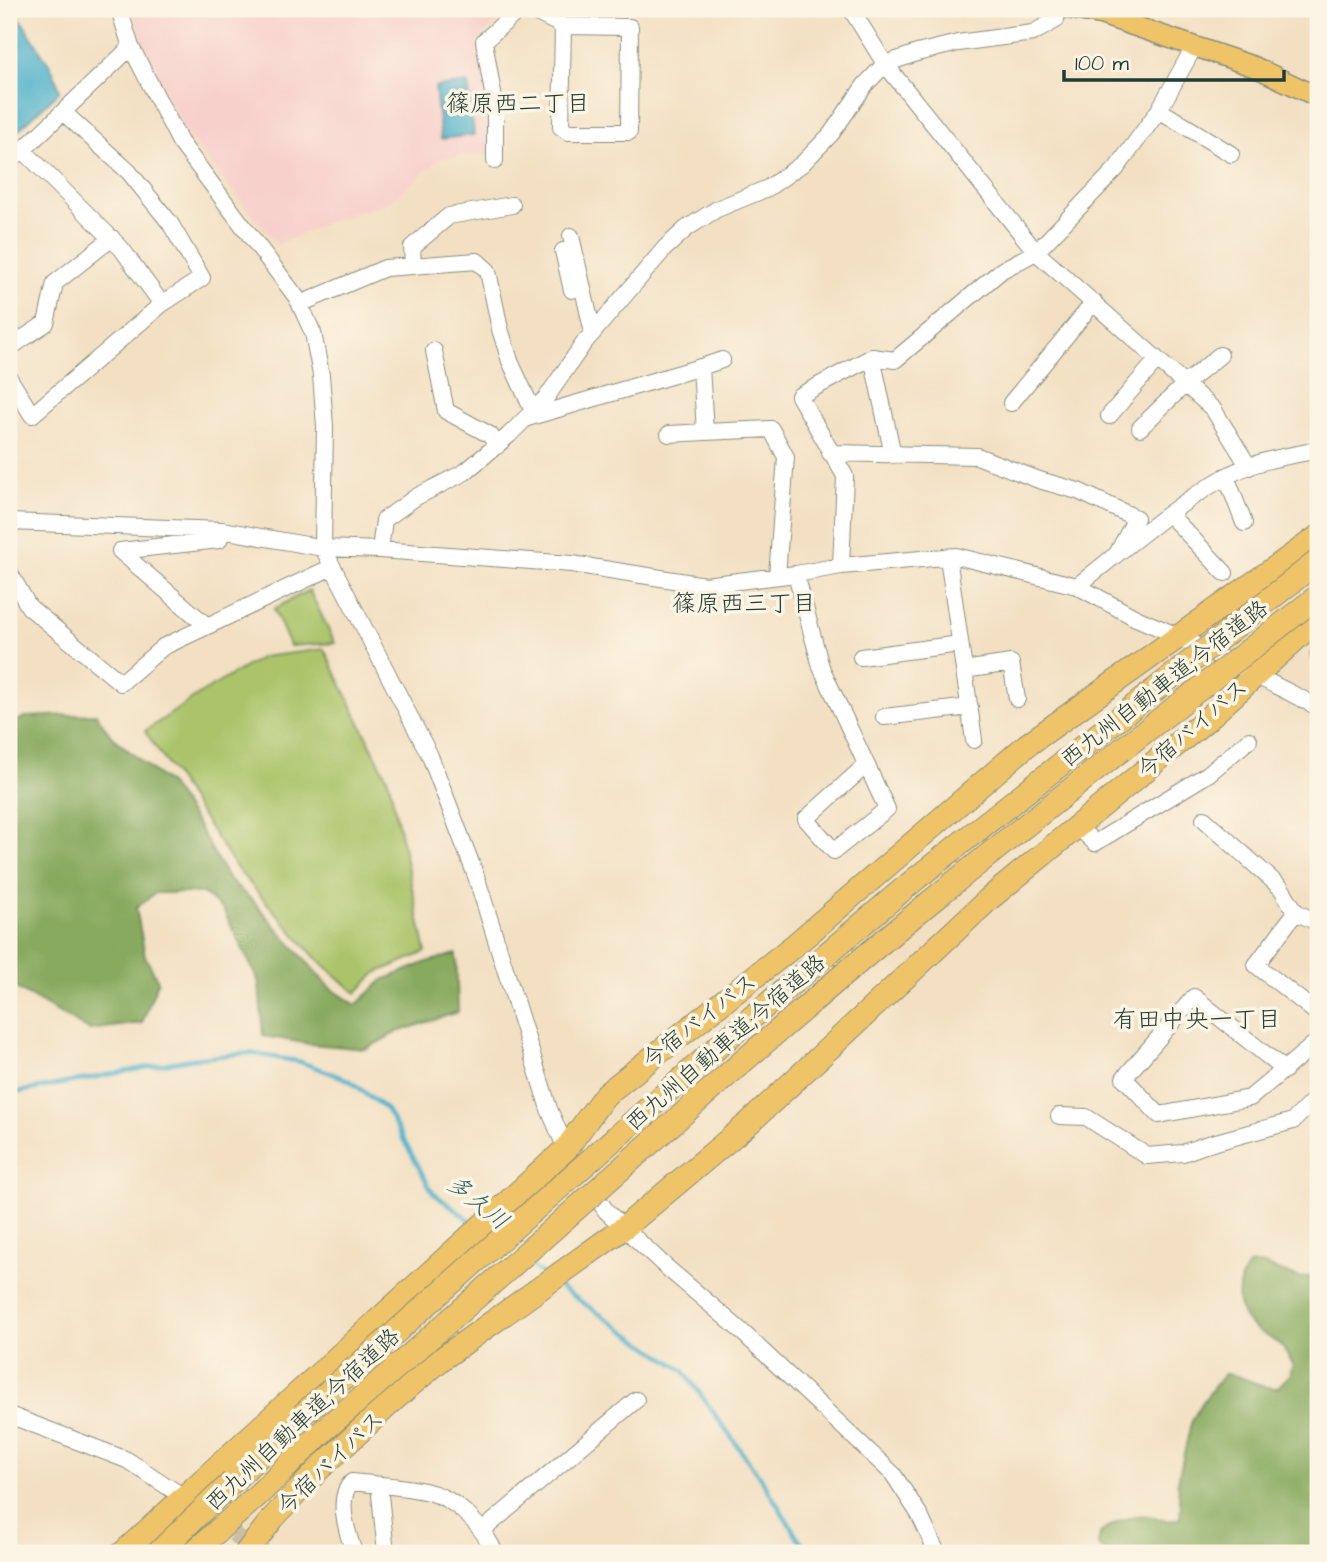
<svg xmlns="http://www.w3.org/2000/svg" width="1327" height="1562" viewBox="0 0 1327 1562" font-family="'Architects Daughter','Klee One',sans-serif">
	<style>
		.built { fill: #f7d0cb }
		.green { fill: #abc46a; stroke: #65804f; stroke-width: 2 }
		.forest { fill: #88aa5e; stroke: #547449; stroke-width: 2 }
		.water { fill: #4cb0cb; stroke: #367680; stroke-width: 2 }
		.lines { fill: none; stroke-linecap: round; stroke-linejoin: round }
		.stream { stroke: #4cb0cb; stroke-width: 4.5 }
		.minor-tunnel { stroke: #c9bfa6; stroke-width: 16; stroke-dasharray: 16 8; stroke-linecap: butt }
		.minor-casing { stroke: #898e7c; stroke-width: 18 }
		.major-casing { stroke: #898e7c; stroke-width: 22 }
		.highway-casing { stroke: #898e7c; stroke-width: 25 }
		.minor { stroke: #fff; stroke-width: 16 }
		.major { stroke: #efc469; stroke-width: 19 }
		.highway { stroke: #efc469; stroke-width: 23 }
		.highway-bridge-casing { stroke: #898e7c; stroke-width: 25; stroke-linecap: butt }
		.highway-bridge { stroke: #efc469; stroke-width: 23 }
		.labels { text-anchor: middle; stroke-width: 7; stroke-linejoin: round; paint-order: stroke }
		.street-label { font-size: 23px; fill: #1f3d34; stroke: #fcf5e5 }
		.neighbourhood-label { font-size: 24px; fill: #1f3d34; stroke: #fcf5e5 }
		.water-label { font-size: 24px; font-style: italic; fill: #2c6061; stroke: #fcf5e5 }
	</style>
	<rect width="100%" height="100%" fill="#fcf5e5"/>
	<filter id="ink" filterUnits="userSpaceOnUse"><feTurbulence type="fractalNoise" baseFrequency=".0143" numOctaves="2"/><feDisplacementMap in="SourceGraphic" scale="14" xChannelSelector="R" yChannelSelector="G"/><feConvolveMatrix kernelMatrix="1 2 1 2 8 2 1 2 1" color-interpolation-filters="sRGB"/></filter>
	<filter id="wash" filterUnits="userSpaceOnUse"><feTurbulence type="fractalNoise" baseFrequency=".00686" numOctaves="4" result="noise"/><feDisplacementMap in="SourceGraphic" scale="28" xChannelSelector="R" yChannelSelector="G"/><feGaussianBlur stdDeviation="1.57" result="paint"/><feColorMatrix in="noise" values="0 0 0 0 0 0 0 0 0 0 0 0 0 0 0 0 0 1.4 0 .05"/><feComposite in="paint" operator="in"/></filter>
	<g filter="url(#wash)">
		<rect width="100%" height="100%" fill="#f3e0c3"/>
		<!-- built -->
		<path class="built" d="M131,9h379l-32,32 12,71 1,39 -51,8 -49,42 -65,22 -49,22 -94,-114 -38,-82z"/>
		<!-- green -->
		<path class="green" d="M309,590l26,53 -45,3 -16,-37z
			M324,649l65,133 37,170 -50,21 -20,20 -42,-37 -77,-87 -92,-138 58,-39 59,-35z"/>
		<!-- forest -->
		<path class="forest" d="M96,714l15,22 59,49 27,39 32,56 24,21 76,86 27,18 27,-25 44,-18 29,-8 2,58 -61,20 -31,17 -56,-5 -47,-8 -4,-54 -35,-71 -21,-18h-48l-19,15 9,48 13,25 -16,42 -53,7 -80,-46v-260l17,-7z
			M1261,1264l39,14 18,-3v278h-210l-10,-7 2,-13c13,-9 31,-20 48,-17 12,2 20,8 32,2l1,-13 -4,-20 14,-62 10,-19 23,-30c22,1 33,14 53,14l13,-13 3,-11c-4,-6 -7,-14 -13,-19 -8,-7 -19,-11 -28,-19 -18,-14 -17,-44 -3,-61z"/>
		<!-- water -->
		<path class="water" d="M9,9h5l39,62 7,20 -51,48z
			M468,83l6,52 -33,4 -6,-52z"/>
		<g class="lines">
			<!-- stream -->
			<path class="stream" d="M9,1094l181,-35 60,-6 51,9 48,18 38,30 46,83 42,31
				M527,1263l18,13
				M558,1286l125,84 79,110 34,55 14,18"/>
		</g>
	</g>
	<g filter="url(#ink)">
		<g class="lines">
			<!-- minor-tunnel -->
			<path class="minor-tunnel" d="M195,1505l57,43"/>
			<defs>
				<path id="minor" d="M119,9l12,38 49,95 117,156 16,35 8,42 4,51 -2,122 107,208 46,120 73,233 17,40
					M529,9l34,17 67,1 -1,105h-61l-7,-5 2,-101
					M851,9l34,55 151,188 177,157 36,58
					M1159,110l72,44
					M23,150l98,98 41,56
					M9,161l14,-11 108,-103
					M495,161v-56l-11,-64 36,-32
					M571,236l22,97
					M563,251l9,39
					M413,266l-1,-19 37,-31 63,-11
					M300,304l85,-36 92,-7 11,10 12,58 10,32 23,50
					M9,348l37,-25 9,-40 57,-45
					M434,351l12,60 44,24 7,11
					M872,357l21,98
					M701,367l21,-7
					M9,378l23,37 130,-111 40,-26 -32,-55 -41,-51 -66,-60
					M1011,403l83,-101
					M1109,416l48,-56
					M527,418l174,-51 4,65 66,-3 15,28 -9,119
					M1140,428l46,-45 34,-28
					M669,434l36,-2
					M830,453l147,3 62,24 39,11 58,27 -19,36
					M1226,476l18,47
					M1169,514l56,59
					M9,522l213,8 101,18 57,2 192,14 133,21 91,-11 45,-8 115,-10 121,30 59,32 42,18 140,71
					M380,550l4,-30 32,-23 49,-25 44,-37 37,-37 38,-55 81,-95 22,-20 30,-19 51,-21 34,-24 29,-30 34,-49 20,-21 32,-11 41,-10 75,-10 23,-13 1,-11
					M948,557l26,183
					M841,566l4,-90 -46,-80 73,-39 23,3 107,-90 34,-18 80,-83 43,-59 35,-63
					M9,572l20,35 92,76 42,-36 169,-80
					M796,574l25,93 66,142 -53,42 -28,-32 60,-54
					M1077,586c48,-38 95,-79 148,-109 28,-16 62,-21 93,-27
					M206,625l-86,-74 99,-11 2,-8
					M1318,653v2
					M861,657l99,-13
					M964,670l47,-7 6,36
					M884,717l86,-10
					M1204,819l77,69 15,24
					M1077,826l18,17 113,-69 41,-34
					M1318,923l-22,-11 -40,53 62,49
					M1285,1070l-91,-73 -70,81 35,37 91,-17 68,-57
					M1059,1116l27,1 61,39 36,-3 22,-8 88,-24 25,-25
					M600,1202l6,9 59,55 74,63 154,145 26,40 18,39
					M9,1415l118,45 58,38
					M379,1485l7,68
					M482,1531l154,-131
					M354,1553c-6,-19 -19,-55 -2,-71 25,3 52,4 76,10 28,6 56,36 67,61"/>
				<path id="major" d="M1070,9l32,6 153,52 63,30"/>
				<path id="highway" d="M232,1482l70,-67
					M261,1492l64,-63
					M123,1553l443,-404 39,-54 191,-151 231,-199 291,-208
					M246,1553l27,-35 48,-51 78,-72 44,-37 182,-131 125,-105 239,-223 216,-178 113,-102"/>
			</defs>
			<!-- minor casing -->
			<use href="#minor" class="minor-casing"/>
			<!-- major casing -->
			<use href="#major" class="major-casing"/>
			<!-- highway casing -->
			<use href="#highway" class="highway-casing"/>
			<!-- minor -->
			<use href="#minor" class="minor"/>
			<!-- major -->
			<use href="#major" class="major"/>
			<!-- highway -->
			<use href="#highway" class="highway"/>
			<defs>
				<path id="highway-bridge" d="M302,1415l434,-384 177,-150 405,-320
					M325,1429c203,-174 398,-356 604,-526 128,-105 260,-205 389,-307
					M158,1553l74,-71
					M193,1553l68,-61"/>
			</defs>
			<!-- highway-bridge casing -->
			<use href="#highway-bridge" class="highway-bridge-casing"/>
			<!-- highway-bridge -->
			<use href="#highway-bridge" class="highway-bridge"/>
		</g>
	</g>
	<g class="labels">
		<!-- street labels -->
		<g class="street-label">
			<text transform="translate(1164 683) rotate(-38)" y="8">西九州自動車道;今宿道路</text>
			<text transform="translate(1192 728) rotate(-41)" y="8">今宿バイパス</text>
			<text transform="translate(699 1020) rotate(-38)" y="8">今宿バイパス</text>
			<text transform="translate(725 1042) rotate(-41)" y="8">西九州自動車道;今宿道路</text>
			<text transform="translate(302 1419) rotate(-43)" y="8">西九州自動車道;今宿道路</text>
			<text transform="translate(330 1462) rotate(-44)" y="8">今宿バイパス</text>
		</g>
		<!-- neighbourhood labels -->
		<g class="neighbourhood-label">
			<text x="518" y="111">篠原西二丁目</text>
			<text x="744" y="611">篠原西三丁目</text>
			<text x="1197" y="1027">有田中央一丁目</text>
		</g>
		<!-- water labels -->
		<g class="water-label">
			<text transform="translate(478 1202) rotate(39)" y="8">多久川</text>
		</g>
	</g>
	<!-- margin -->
	<rect width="1327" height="1562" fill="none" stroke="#fcf5e5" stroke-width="35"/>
	<!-- scale -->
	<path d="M1064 70v10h220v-10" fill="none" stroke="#1f3d34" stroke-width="3.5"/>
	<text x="1075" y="70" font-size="21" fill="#1f3d34" stroke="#fcf5e5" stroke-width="5" paint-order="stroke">100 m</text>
</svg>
